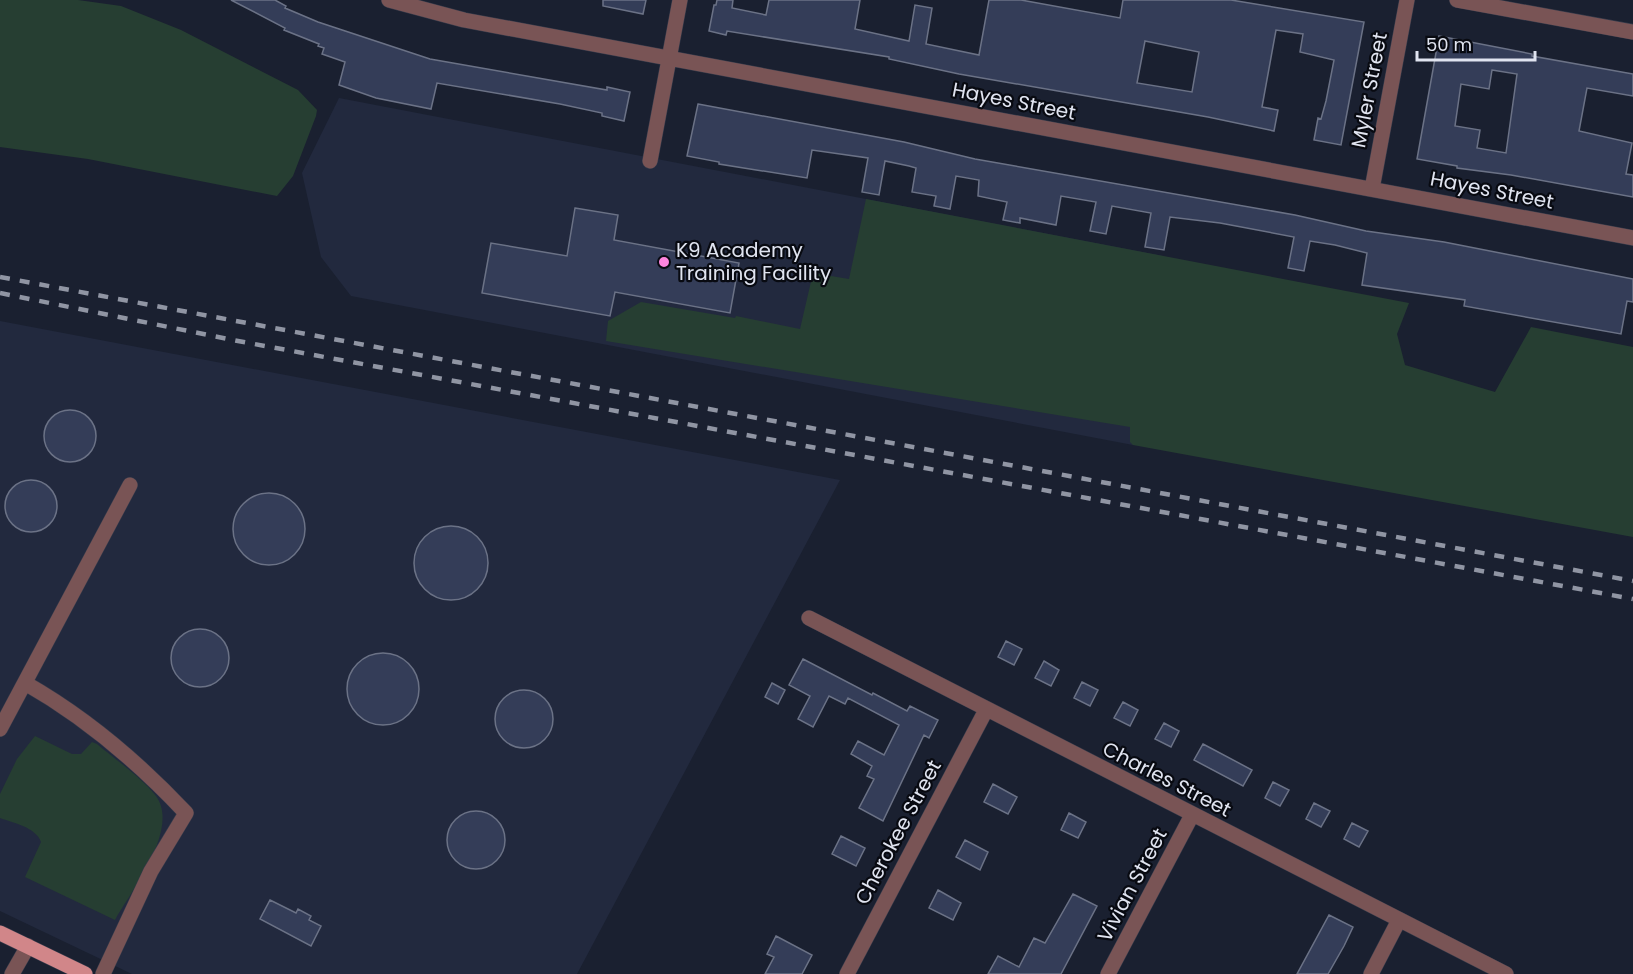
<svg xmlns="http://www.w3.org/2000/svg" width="1633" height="974" viewBox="0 0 1633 974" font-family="Poppins,sans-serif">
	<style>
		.built { fill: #22293e }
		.green { fill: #263e32 }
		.building { fill: #343d58; stroke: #6b7286; stroke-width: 1.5; fill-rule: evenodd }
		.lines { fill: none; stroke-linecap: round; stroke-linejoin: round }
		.minor-casing { stroke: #363b4b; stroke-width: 16 }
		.major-casing { stroke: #363b4b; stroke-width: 16 }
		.minor { stroke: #795455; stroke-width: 15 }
		.major { stroke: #d18689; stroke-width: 15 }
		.rail { stroke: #9095a3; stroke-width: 4.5; stroke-dasharray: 10 10; stroke-linecap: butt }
		.poi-dot { fill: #fe85df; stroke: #080a11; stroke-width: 2 }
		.labels { text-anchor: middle; stroke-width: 4.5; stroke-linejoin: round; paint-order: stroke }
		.street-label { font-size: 20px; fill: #e0e4f0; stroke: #080a11 }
		.poi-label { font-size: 20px; fill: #e0e4f0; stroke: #080a11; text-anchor: start }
	</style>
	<rect width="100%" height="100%" fill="#1a2030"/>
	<!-- built -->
	<path class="built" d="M339,98l824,158 -30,189 -782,-149 -30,-39 -19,-84z
		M0,321l840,159 -263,494h-445l-132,-63z"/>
	<!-- green -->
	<path class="green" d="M0,0h78l43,6 60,24 117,60 19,20 -1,6 -23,60 -16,20 -189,-37 -88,-12z
		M866,199l543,104 -12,31 8,31 90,27 36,-65 102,20v190l-500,-92 -3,-3v-15l-524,-86 2,-20 33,-19 94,16 1,-2 64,13 13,-56 36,6z
		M35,736l37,18h9l11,-12 5,2c19,16 44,33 59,52 24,33 -24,94 -41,124l-90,-43 16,-35c-5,-15 -28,-19 -41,-24v-24l17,-35z"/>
	<!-- building -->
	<path class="building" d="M231,0h44l11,6 -1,2 33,14 112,37 177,31v-3l23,5 -6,29 -22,-5v-3l-42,-9 -123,-21 -6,26 -55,-11 -37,-13 6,-23 -23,-8 2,-6 -6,-2 1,-2 -35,-14 1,-2z
		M603,0h43l-3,14 -40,-8z
		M717,0h16l-1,8 34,7 3,-15h91l-5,29 54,12 6,-36 17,3 -6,36 53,11 10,-55h32l99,18 3,-18h108l133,22 -23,123 -27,-5 4,-22 3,1 5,-18 8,-41 -34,-8 3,-18 -27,-4 -14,77 16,3 -4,21 -66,-14 -249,-43 -70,-15v-2l-162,-26 -1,4 -17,-4 5,-26h2zM1145,41l54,11 -7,40 -55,-9z
		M1439,36l93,18v2l101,18v22l-46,-8 -8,43 53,12 -6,31 7,1v22l-122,-22 -54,-7v-2l-40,-7zM1492,70l25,4 -11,79 -29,-5 3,-18 -25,-4 6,-42 28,5z
		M698,104l206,38 71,17 320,56 71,16 78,11 189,37v23l-6,-1 -6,33 -157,-28 1,-6 -103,-15 5,-32 -32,-8 -25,-4 -6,30 -16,-3 6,-31 -74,-14 -50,-6 -6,33 -19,-3 6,-34 -39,-7 -6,28 -16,-3 6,-29 -35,-6 -5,29 -36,-7v5l-17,-3 4,-18 -29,-6 1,-16 -23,-4 -6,33 -16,-3 2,-10 -24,-4 4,-24 -7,-2 -24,-5 -6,34 -17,-3 6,-34 -56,-8 -5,28 -88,-14v-2l-32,-6z
		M575,208l43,7 -4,25 125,23 -9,50 -115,-21 -5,24 -128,-23 9,-50 76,13z
		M44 436a26 26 0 1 1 52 0a26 26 0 1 1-52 0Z
		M5 506a26 26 0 1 1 52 0a26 26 0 1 1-52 0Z
		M233 529a36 36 0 1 1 72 0a36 36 0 1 1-72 0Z
		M414 563a37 37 0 1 1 74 0a37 37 0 1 1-74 0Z
		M171 658a29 29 0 1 1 58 0a29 29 0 1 1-58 0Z
		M1006,641l16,8 -8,16 -16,-8z
		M347 689a36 36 0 1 1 72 0a36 36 0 1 1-72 0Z
		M803,659l69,36 1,-2 34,18 3,-5 28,14 -9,18 -5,-3 -41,86 -24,-13 15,-29 -7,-3 5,-10 -21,-12 7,-13 26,14 15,-30 -51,-27 -3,6 -16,-8 -16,31 -15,-8 12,-23 -21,-11z
		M1044,661l15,9 -8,16 -16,-8z
		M1082,682l16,8 -8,16 -16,-8z
		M772,683l13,7 -7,14 -13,-7z
		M495 719a29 29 0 1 1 58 0a29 29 0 1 1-58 0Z
		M1123,702l15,8 -8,16 -16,-8z
		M1164,723l15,8 -8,16 -16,-8z
		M1203,744l49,26 -9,16 -49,-26z
		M1273,782l16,8 -9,16 -15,-8z
		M993,784l24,13 -9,17 -24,-12z
		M1314,803l16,8 -9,16 -15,-8z
		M447 840a29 29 0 1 1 58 0a29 29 0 1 1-58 0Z
		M1069,813l17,9 -8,16 -17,-8z
		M1352,823l16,8 -9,16 -15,-8z
		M841,836l24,12 -9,18 -24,-12z
		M965,840l23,12 -8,18 -24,-13z
		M938,890l23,13 -8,17 -24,-12z
		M1073,894l24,12 -36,68h-73l10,-18 21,11 15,-29 11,5z
		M270,900l26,13 2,-4 13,7 -2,4 12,6 -10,20 -51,-27z
		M1329,915l24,12 -9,19 -16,28h-31z
		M776,936l36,19 -10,19h-37l9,-17 -7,-3z"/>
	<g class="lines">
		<defs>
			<path id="minor" d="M389,0l75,20 1169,218
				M1457,0l176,32
				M650,161l30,-161
				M1372,189l35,-189
				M809,618l697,356
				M25,683c60,34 114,80 161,130l-35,58 -48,103
				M0,729l130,-244
				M12,974l16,-28
				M847,974l139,-264
				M1108,974l84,-159
				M1371,974l28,-54"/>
			<path id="major" d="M0,933l85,41"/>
		</defs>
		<!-- minor casing -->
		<use href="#minor" class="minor-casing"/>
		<!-- major casing -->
		<use href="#major" class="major-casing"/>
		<!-- minor -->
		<use href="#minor" class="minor"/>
		<!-- major -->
		<use href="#major" class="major"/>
		<!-- rail -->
		<path class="rail" d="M0,277l1633,304
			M0,293l238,48 1395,258"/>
	</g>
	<!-- markers -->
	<circle class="poi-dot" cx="664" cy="262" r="6"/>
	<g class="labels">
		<!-- street labels -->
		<g class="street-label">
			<text transform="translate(1369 90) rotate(-79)" y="7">Myler Street</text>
			<text transform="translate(1014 101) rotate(11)" y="7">Hayes Street</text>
			<text transform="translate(1492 190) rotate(11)" y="7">Hayes Street</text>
			<text transform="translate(1167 779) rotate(27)" y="7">Charles Street</text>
			<text transform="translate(898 832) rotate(-62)" y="7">Cherokee Street</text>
			<text transform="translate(1132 885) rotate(-62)" y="7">Vivian Street</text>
		</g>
		<!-- poi labels -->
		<g class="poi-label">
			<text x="676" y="257">K9 Academy<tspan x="676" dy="23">Training Facility</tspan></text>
		</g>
	</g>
	<!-- scale -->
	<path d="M1417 51v9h118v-9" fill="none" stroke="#e0e4f0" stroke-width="3"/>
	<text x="1426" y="51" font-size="18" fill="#e0e4f0" stroke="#080a11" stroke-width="4.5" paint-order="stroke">50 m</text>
</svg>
